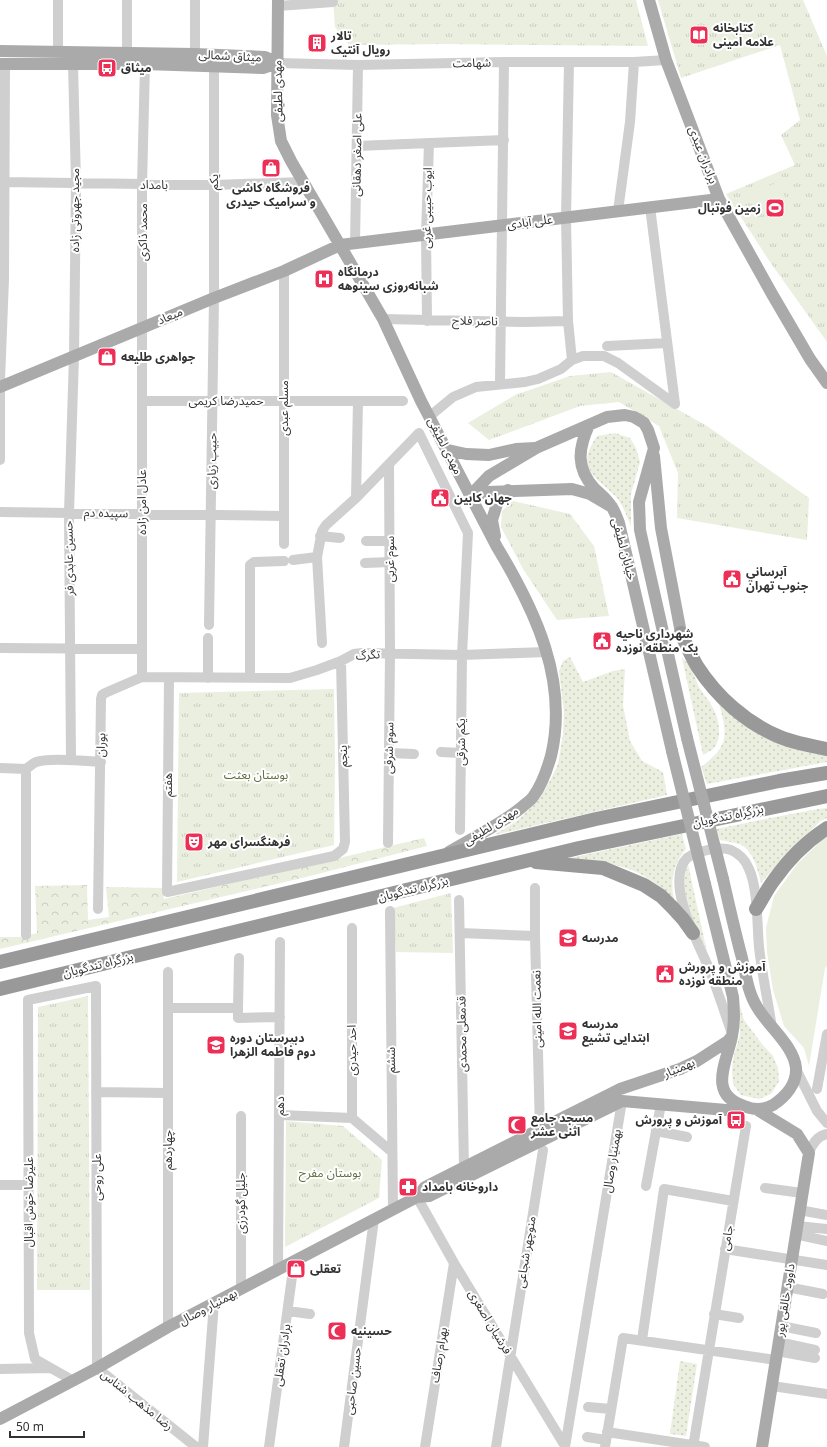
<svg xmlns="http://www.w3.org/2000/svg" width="827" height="1447" viewBox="0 0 827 1447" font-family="'Noto Sans','Noto Sans Arabic',sans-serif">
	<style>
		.grass { fill: url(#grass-dots) }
		.forest { fill: url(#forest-crowns) }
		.park { fill: url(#park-tufts) }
		.garden { fill: #eaefe0 }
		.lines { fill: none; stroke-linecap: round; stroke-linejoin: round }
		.minor { stroke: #cfcfcf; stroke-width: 10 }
		.major { stroke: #aaa; stroke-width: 12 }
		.highway { stroke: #999; stroke-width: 14 }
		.major-bridge { stroke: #aaa; stroke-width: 12 }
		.labels { text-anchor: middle; stroke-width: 4; stroke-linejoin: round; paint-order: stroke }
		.poi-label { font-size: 12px; font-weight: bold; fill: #323232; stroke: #fff; text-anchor: start }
		.street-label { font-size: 12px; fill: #323232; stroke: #fff }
		.park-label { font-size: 12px; fill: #5b703c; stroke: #fff }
	</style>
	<defs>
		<pattern id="grass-dots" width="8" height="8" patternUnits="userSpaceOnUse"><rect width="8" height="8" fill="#eaefe0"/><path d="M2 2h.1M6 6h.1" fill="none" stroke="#c9cdc1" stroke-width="1.8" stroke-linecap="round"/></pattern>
		<pattern id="forest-crowns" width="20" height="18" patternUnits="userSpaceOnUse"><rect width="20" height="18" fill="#eaefe0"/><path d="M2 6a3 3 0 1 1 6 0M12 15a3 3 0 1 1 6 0" fill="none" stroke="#c9cdc1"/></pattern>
		<pattern id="park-tufts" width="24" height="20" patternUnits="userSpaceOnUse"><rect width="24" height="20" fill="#eaefe0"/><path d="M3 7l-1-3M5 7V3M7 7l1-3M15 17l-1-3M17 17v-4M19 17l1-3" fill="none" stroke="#c9cdc1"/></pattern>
	</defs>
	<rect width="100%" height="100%" fill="#fff"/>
	<!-- grass -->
	<path class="grass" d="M615,433l15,5 6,10 4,14 -9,32v32c-4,-9 -8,-21 -14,-28 -21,-22 -43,-28 -20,-62z
		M570,657l13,25 30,-11 12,-2 -2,36 7,36 12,20 21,11 4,23 -173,40 23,-14 21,-20 13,-22 7,-15 5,-29 1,-24 -5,-40 4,-10z
		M682,658c10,8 12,18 17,29 4,7 10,13 14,21 6,11 10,30 0,41 -2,2 -7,4 -10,6z
		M719,704l20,15 88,36v7l-120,22 -6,-17c28,-21 27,-31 18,-63z
		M827,808v10l-7,3 -12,13 -18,16 -29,33c-3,-13 -8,-34 -22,-39 -6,-2 -13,-3 -19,-4l-4,-11 54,-11 48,-9z
		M682,834l4,15c-13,16 -16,31 -12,51 -32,-34 -64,-39 -109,-41z
		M688,864l19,88c-13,-25 -33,-61 -19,-88z
		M740,1006l4,14 18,24 11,12 5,12 1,13 -8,13 -12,5 -18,-4 -8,-11 -1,-15 2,-14 6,-20z
		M680,1361l17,3 -11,72 -16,-2z"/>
	<!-- forest -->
	<path class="forest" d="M424,838l3,8 -125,32 -302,71v-12h22l15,-4 -2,-47 52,-1 1,35 21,-3 -3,-30 56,1 2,11z"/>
	<!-- park -->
	<path class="park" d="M333,0h303l12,46 -205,-2 -94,1 -14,-18z
		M658,0h145l24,56v286l-57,-80 -44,-68 69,-29 -14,-30 19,-15 -20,-75 -99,33z
		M611,372l96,54 102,72 -2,42 -130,-22 1,-45 -19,-47 -40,-24 -39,4 -91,34 -21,-17 47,-28 55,-19z
		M513,501l57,13 24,32 15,70 -52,4 -34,-51 -22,-42 1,-16z
		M334,689l1,72 -1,84 -157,37 2,-189z
		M451,893l2,60 -57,-1 -3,-44z
		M88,996l2,294h-53l1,-283z
		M286,1121l57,5 39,34 -3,38 -94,49z"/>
	<!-- garden -->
	<path class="garden" d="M780,182l14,43 -23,9 -16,-43z
		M827,837v129l-2,2 -16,98 -5,-18 -20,-22 -11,-36 -6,-38 -1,-24 8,-32 24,-33 25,-24z"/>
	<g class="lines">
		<!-- minor -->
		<path class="minor" d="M58,0v52
			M278,6l55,-4
			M127,53v-53
			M195,54v-54
			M569,62l-3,156 2,103 4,39
			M278,63l80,2 146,-3h130l32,-2
			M357,146l147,-6
			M4,182l210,3 89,-3
			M650,207l25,197
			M618,211l12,-89 4,-60
			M355,244l3,-179
			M383,319l142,3 43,-1
			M427,321l-1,-86 3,-92
			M607,346l60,-3
			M500,384l4,-322
			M143,401h260
			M430,416l23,-19 23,-10 49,-5 13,-3 23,-10 11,-9 11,-4h21l14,7 57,41
			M0,460v-80l4,-101 1,-215
			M356,498l2,-97
			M0,512l284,4
			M320,536l20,2
			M366,541h24
			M284,544v-273
			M293,560l24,-3
			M365,563l25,-1
			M209,625l5,-327v-231
			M208,638v40
			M322,643l-5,-86 5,-26 4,-6 30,-27 63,-65 49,100 -6,122 -2,175
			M0,648l142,1
			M142,677v-492l3,-121
			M169,678l-2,214 167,-36 9,-7 2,-7 -4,-181
			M250,678v-113l4,-3 30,-1
			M441,752l20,1
			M389,753l25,1
			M71,760l-2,-247 5,-157 2,-173 -3,-119
			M0,768l26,1c3,-2 6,-5 10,-7 13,-5 51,-1 65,0
			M26,769v166
			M388,843l2,-189 -1,-190
			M535,888v48l5,194
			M459,900l5,268
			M98,909l3,-210 1,-4 3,-2 37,-16 148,1 27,-8 24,-9 13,-7 8,-1 100,2 85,-3
			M390,911l3,298
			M352,928v190l40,34
			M460,933l75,3
			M168,972v355
			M168,1008h70v10l42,-1
			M238,1008l1,-50
			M732,1034c-7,-21 -14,-42 -22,-63 -11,-27 -38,-74 -29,-103 1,-3 3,-7 6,-10 9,-7 33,-12 44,-8 9,4 15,11 18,19 9,19 8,57 10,78 3,27 9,54 13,81
			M796,1069l21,42 10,12
			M817,1089l10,-55
			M96,1092l72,1
			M280,1115l72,3
			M656,1131l31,6
			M809,1153c3,-9 8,-17 18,-19
			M0,1185h28
			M646,1186l15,-82
			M765,1188l37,5
			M417,1197l37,66 111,183
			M799,1210l28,5
			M797,1226l30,3
			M795,1234l32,7
			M725,1249l102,16
			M278,1270l2,-328
			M787,1287l36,7
			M241,1289v-173
			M288,1311l22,3
			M714,1314l25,4
			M781,1326l35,7
			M642,1340l22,-151 69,12
			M778,1342l37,8
			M777,1351l38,7
			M0,1369l50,-1
			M72,1380l-37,-21 -6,-26 -1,-333 68,-14 1,382 99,79
			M772,1386l55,8
			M588,1407l23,2
			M607,1432l98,15
			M587,1437l19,3
			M203,1447l11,-144
			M269,1447l25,-185
			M344,1447l30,-228
			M425,1447l29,-184
			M496,1447l47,-297
			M565,1447l57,-346
			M605,1447l18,-109 153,22
			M693,1447l53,-321"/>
		<!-- major -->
		<path class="major" d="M278,0l-1,115 4,26 10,20 92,158 38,82 76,146c38,63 72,134 54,209 -4,14 -9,29 -18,41 -3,4 -8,7 -11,10 -22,18 -48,30 -73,45
			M649,0l17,60 53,139 53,95 38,65 17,24
			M0,51l195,3 70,3 13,6
			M0,64h145l118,4 15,-5
			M0,387l214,-89 70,-27 56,-26 379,-46
			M589,425c-11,24 -13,43 5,63 6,6 13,11 17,18 4,5 6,12 8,17l53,228
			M448,450l18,4 23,1 27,-6 19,-1
			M654,456l7,72 20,105
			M612,507l-22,-13 -18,-5 -85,3 -17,4 19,-20 47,-28 71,-31 18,-2 9,2 10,6 4,7 6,18 -15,54 1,28 47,208
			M495,536l-3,-16 6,-19 10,-11
			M705,884l28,113c1,13 2,26 -1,39 -5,26 -25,58 12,70 9,4 20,4 29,-1 12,-8 24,-21 23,-37 -2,-22 -28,-42 -39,-61 -9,-14 -11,-32 -15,-49 -7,-26 -13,-53 -19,-79
			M756,1109l41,25 12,19 -47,294
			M417,1197l12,-1 193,-95 104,9h6l10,-4
			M0,1419l97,-51 71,-41 249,-130 8,-10 195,-98 60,-20 17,-8 31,-20 4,-5"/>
		<!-- highway -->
		<path class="highway" d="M681,633c5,11 10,23 16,33 20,31 49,57 83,71 15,6 31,9 47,12
			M536,862l67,6 41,17 17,11 12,12 10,11 10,14
			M756,909c6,-9 11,-20 18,-29 14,-20 33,-39 53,-52
			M0,962l596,-143 183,-38 48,-8
			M0,989l579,-141 248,-52"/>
		<!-- major-bridge -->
		<path class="major-bridge" d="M687,738l36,141
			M672,751l33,133"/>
	</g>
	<!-- icons -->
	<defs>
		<symbol id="library-square" viewBox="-11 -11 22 22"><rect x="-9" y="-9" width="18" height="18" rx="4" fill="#ed2f56" stroke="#fff"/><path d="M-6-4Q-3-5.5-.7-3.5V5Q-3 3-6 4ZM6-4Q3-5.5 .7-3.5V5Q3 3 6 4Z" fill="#fff"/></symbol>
		<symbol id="building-square" viewBox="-11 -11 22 22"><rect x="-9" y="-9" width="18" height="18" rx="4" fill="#ed2f56" stroke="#fff"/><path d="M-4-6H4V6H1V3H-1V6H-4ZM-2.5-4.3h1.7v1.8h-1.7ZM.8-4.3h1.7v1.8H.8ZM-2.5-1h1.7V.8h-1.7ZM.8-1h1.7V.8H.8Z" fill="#fff"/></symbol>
		<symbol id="bus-square" viewBox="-11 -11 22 22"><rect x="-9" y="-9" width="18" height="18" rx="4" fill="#ed2f56" stroke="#fff"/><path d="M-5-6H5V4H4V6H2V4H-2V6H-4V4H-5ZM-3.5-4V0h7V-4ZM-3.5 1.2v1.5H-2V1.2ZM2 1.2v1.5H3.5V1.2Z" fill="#fff"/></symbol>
		<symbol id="shop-square" viewBox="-11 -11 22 22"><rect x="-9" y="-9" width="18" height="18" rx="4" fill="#ed2f56" stroke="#fff"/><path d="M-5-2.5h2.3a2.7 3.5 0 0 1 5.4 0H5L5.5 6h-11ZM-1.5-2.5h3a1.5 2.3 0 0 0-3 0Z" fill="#fff"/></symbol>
		<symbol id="stadium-square" viewBox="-11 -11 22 22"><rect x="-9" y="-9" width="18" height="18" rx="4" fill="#ed2f56" stroke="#fff"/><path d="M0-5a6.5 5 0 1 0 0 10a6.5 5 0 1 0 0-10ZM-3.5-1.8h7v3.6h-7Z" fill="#fff"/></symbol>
		<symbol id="hospital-square" viewBox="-11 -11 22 22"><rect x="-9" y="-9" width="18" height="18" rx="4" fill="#ed2f56" stroke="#fff"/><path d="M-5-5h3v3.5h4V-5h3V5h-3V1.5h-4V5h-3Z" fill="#fff"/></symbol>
		<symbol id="civic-square" viewBox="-11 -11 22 22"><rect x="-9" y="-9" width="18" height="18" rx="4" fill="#ed2f56" stroke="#fff"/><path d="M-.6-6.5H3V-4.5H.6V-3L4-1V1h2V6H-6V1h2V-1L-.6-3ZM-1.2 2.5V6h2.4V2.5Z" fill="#fff"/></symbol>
		<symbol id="theatre-square" viewBox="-11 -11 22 22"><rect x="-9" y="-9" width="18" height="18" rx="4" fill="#ed2f56" stroke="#fff"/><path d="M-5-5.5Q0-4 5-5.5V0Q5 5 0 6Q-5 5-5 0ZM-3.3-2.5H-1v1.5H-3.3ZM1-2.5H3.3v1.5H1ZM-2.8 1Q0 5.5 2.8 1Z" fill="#fff"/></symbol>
		<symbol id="school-square" viewBox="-11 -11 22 22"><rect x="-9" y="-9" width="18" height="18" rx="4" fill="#ed2f56" stroke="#fff"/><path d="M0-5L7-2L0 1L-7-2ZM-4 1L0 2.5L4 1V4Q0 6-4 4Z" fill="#fff"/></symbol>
		<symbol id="mosque-square" viewBox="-11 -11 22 22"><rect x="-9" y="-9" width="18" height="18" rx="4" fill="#ed2f56" stroke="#fff"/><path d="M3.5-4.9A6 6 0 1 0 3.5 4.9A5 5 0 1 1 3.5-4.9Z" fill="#fff"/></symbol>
		<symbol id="pharmacy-square" viewBox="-11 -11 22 22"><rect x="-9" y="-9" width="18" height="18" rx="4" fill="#ed2f56" stroke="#fff"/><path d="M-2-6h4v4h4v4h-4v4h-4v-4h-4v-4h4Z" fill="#fff"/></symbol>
	</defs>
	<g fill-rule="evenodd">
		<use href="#library-square" x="688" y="24" width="22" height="22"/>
		<use href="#building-square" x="306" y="32" width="22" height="22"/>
		<use href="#bus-square" x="96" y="57" width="22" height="22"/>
		<use href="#shop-square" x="260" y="157" width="22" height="22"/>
		<use href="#stadium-square" x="764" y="197" width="22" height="22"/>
		<use href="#hospital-square" x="313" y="268" width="22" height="22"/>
		<use href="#shop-square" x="96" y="346" width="22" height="22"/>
		<use href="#civic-square" x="429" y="487" width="22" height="22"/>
		<use href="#civic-square" x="721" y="568" width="22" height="22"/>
		<use href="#civic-square" x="591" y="630" width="22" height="22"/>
		<use href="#theatre-square" x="183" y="831" width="22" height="22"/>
		<use href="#school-square" x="557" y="927" width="22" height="22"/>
		<use href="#civic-square" x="654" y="963" width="22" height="22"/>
		<use href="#school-square" x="557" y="1020" width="22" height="22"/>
		<use href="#school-square" x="205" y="1034" width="22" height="22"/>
		<use href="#bus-square" x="725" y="1109" width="22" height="22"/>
		<use href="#mosque-square" x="506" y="1114" width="22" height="22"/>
		<use href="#pharmacy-square" x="397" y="1176" width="22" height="22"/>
		<use href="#shop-square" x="285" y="1258" width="22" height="22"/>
		<use href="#mosque-square" x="326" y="1320" width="22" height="22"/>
	</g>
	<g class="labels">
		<!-- poi labels -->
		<g class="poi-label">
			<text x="713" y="32">کتابخانه<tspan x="713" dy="14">علامه امینی</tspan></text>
			<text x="331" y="40">تالار<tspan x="331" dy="14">رویال آنتیک</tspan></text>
			<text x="121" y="72">میثاق</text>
			<text x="271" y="192" text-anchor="middle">فروشگاه کاشی<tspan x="271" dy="14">و سرامیک حیدری</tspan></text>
			<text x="761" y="212" text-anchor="end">زمین فوتبال</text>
			<text x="338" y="276">درمانگاه<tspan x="338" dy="14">شبانه‌روزی سینوهه</tspan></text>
			<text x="121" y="361">جواهری طلیعه</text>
			<text x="454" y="502">جهان کابین</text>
			<text x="746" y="576">آبرساني<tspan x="746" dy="14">جنوب تهران</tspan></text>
			<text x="616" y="638">شهرداری ناحیه<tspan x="616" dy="14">یک منطقه نوزده</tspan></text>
			<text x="208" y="846">فرهنگسرای مهر</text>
			<text x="582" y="942">مدرسه</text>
			<text x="679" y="971">آموزش و پرورش<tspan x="679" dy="14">منطقه نوزده</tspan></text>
			<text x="582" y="1028">مدرسه<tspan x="582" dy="14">ابتدایی تشیع</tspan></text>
			<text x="230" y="1042">دبیرستان دوره<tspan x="230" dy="14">دوم فاطمه الزهرا</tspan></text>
			<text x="531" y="1122">مسجد جامع<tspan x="531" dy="14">اثنی عشر</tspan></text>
			<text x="722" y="1124" text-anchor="end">آموزش و پرورش</text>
			<text x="422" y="1191">داروخانه بامداد</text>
			<text x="310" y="1273">تعقلی</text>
			<text x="351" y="1335">حسینیه</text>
		</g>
		<!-- street labels -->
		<g class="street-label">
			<text transform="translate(230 56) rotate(3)" y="4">میثاق شمالی</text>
			<text transform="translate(472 63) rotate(-1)" y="4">شهامت</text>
			<text transform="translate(278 91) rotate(-91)" y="4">مهدی لطیفی</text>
			<text transform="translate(357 155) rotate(-89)" y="4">علی اصغر دهقانی</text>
			<text transform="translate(703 155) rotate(69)" y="4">برادران عبدی</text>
			<text transform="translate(214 182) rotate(-90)" y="4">یکم</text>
			<text x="154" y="189">بامداد</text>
			<text transform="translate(427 208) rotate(-89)" y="4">ایوب حبیبی غربی</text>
			<text transform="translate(75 210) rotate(-90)" y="4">مجید جهروتی زاده</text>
			<text transform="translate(530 222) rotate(-7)" y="4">علی آبادی</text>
			<text transform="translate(143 232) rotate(-90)" y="4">محمد ذاکری</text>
			<text transform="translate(170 316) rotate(-23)" y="4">میعاد</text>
			<text transform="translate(475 321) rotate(1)" y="4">ناصر فلاح</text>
			<text x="226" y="405">حمیدرضا کریمی</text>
			<text transform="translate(284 408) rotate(-90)" y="4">مسلم عبدی</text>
			<text transform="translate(445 446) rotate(63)" y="4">مهدی لطیفی</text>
			<text transform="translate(212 461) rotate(-89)" y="4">حبیب زیاری</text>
			<text transform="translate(142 502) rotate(-90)" y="4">عادل امن زاده</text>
			<text transform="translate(106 513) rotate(1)" y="4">سپیده دم</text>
			<text transform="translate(624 549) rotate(75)" y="4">خیابان لطیفی</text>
			<text transform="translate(69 558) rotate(-91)" y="4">حسین عابدی‌ فر</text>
			<text transform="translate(390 559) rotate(-90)" y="4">سوم غربی</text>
			<text transform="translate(368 655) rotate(-3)" y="4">تگرگ</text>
			<text transform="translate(461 742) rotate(-90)" y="4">یکم شرقی</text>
			<text transform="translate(101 745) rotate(-88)" y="4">بوران</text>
			<text transform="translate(389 748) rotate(-89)" y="4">سوم شرقی</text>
			<text transform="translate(343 756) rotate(-91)" y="4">پنجم</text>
			<text transform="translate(168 785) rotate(-90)" y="4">هفتم</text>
			<text transform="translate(728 816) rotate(-12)" y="4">بزرگراه تندگویان</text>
			<text transform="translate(491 826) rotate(-32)" y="4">مهدی لطیفی</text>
			<text transform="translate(413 889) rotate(-14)" y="4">بزرگراه تندگویان</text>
			<text transform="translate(98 965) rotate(-14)" y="4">بزرگراه تندگویان</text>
			<text transform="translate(537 1009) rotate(-91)" y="4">نعمت الله امینی</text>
			<text transform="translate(462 1034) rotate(-91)" y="4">قدمعلی محمدی</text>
			<text transform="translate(352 1050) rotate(-90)" y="4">احد حیدری</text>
			<text transform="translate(391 1060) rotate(-91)" y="4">ششم</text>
			<text transform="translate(679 1068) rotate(-23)" y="4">بهمنیار</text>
			<text transform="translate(280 1106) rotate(-90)" y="4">دهم</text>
			<text transform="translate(168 1150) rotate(-90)" y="4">چهاردهم</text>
			<text transform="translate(612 1161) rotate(-81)" y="4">بهمنیار وصال</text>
			<text transform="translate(97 1177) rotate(-90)" y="4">علی روحی</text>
			<text transform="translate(29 1202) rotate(-90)" y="4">علیرضا خوش اقبال</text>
			<text transform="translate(241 1203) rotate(-90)" y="4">جلیل گودرزی</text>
			<text transform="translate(727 1238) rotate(-80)" y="4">جامی</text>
			<text transform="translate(526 1252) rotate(-81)" y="4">منوچهر شجاعی</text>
			<text transform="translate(785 1300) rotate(-81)" y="4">داوود خالقی پور</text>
			<text transform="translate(208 1307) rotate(-28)" y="4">بهمنیار وصال</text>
			<text transform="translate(490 1322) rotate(59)" y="4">فرشیان اصغری</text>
			<text transform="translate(282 1355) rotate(-82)" y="4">برادران تعقلی</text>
			<text transform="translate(439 1355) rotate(-81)" y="4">بهرام رصاف</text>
			<text transform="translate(353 1381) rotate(-83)" y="4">حسین صاحبی</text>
			<text transform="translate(137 1400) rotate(39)" y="4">رضا مذهب شناس</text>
		</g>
		<!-- park labels -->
		<g class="park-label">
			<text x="256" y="779">بوستان بعثت</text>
			<text x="330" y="1177">بوستان مفرح</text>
		</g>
	</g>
	<!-- scale -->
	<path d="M10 1431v6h74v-6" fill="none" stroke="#323232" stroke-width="2"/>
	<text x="16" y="1431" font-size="12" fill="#323232" stroke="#ffffff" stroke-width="3" paint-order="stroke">50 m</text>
</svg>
